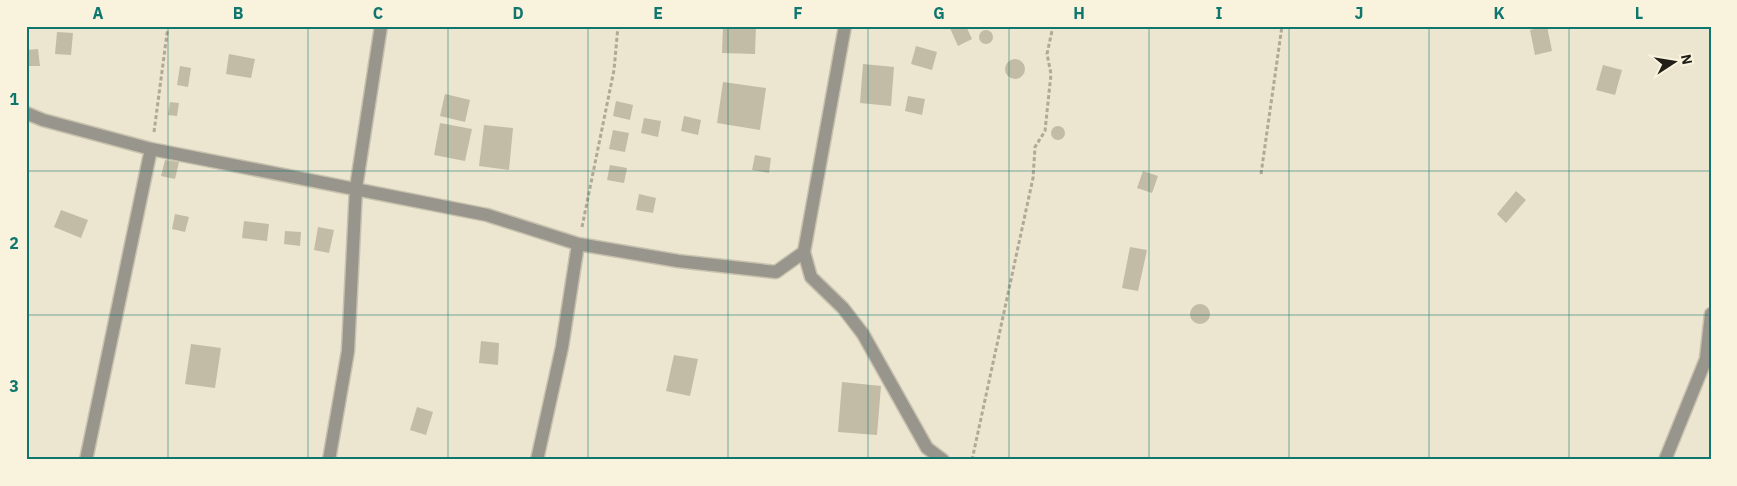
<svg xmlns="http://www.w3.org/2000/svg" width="1737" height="486" viewBox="0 0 1737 486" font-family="'IBM Plex Sans',sans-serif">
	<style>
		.building { fill: #c2bba6 }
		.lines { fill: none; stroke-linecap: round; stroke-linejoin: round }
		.minor-casing { stroke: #c7c1ae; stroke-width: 15 }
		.path { stroke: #afa997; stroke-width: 3; stroke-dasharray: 4 2.5; stroke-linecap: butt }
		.minor { stroke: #98958c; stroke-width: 12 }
		.grid { fill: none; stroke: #0f766e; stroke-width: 1; stroke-opacity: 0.55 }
		.neatline { fill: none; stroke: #0f766e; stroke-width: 2 }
		.grid-label { font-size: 16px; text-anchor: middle; font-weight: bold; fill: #0f766e }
	</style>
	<rect width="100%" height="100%" fill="#ece5cf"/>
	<!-- building -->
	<path class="building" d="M723,26h33l-1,28 -33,-1z
		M949,26h17l6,13 -14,7z
		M1547,26l5,25 -17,4 -5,-25z
		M979 37a7 7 0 1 1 14 0a7 7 0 1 1-14 0Z
		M57,32l16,1 -2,22 -16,-1z
		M916,46l21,6 -5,18 -21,-6z
		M38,49l2,17h-14v-16z
		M229,54l26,5 -4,19 -25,-4z
		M1005 69a10 10 0 1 1 20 0a10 10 0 1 1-20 0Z
		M863,64l31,3 -3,39 -31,-3z
		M1603,65l19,5 -7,25 -19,-5z
		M180,66l11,2 -3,19 -11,-2z
		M723,82l43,6 -6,42 -43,-7z
		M445,94l25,6 -5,22 -25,-6z
		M908,96l17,3 -3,16 -17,-4z
		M616,101l17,4 -3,15 -17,-4z
		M170,102l9,1 -2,13 -9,-1z
		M684,116l17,4 -3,15 -17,-4z
		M644,118l17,3 -3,16 -17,-4z
		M440,123l32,6 -7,32 -31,-6z
		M484,125l29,3 -4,42 -30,-4z
		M1051 133a7 7 0 1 1 14 0a7 7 0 1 1-14 0Z
		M613,130l16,3 -4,19 -16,-3z
		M755,155l16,3 -2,15 -17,-3z
		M165,160l14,2 -4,17 -14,-3z
		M610,165l17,3 -3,15 -17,-3z
		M1143,171l15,5 -6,17 -15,-5z
		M1516,191l10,9 -20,23 -9,-9z
		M639,194l17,4 -3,15 -17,-3z
		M61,210l27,10 -7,18 -27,-11z
		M175,214l14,3 -4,15 -13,-3z
		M244,221l25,3 -2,17 -25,-3z
		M318,227l16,3 -5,23 -15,-3z
		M285,231l16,1 -1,14 -16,-2z
		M1130,247l17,3 -9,41 -16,-3z
		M1190 314a10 10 0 1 1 20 0a10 10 0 1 1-20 0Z
		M481,341l18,2 -1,22 -19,-2z
		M191,344l30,4 -6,40 -30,-4z
		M674,355l24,4 -8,37 -24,-5z
		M842,382l39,4 -4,49 -39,-3z
		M417,407l16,5 -7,23 -16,-5z"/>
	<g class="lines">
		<defs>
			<path id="minor" d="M845,26l-41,226 7,25 32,31 20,26 64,114 16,12
				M26,113l17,7 108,29 336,66 91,29 100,17 98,11 28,-20
				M86,460l65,-311
				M329,460l19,-109 8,-163 25,-162
				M537,460l25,-113 16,-103
				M1665,460l41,-101 5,-45"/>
		</defs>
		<!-- minor casing -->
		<use href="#minor" class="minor-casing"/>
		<!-- path -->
		<path class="path" d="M154,132l14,-106
			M1261,174l21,-148
			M582,227l32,-157 4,-44
			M972,460l61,-282 2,-31 10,-16 6,-57 -4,-20 6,-28"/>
		<!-- minor -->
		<use href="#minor" class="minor"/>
	</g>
	<!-- grid -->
	<path class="grid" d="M168,26v434M308,26v434M448,26v434M588,26v434M728,26v434M868,26v434M1009,26v434M1149,26v434M1289,26v434M1429,26v434M1569,26v434M26,171h1685M26,315h1685"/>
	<!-- border -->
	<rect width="1737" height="486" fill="none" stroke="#f9f2dc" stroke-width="55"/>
	<!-- north arrow -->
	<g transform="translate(1674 62) rotate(78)" stroke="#f9f2dc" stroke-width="4" paint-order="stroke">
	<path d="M0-4L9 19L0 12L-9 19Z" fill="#201e16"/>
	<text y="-8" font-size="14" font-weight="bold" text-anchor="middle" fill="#201e16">N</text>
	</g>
	<rect x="28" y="28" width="1682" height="430" class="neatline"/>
	<g class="grid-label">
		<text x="98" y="19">A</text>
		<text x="238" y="19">B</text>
		<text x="378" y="19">C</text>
		<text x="518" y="19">D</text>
		<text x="658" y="19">E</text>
		<text x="798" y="19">F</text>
		<text x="939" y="19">G</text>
		<text x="1079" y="19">H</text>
		<text x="1219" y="19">I</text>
		<text x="1359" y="19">J</text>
		<text x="1499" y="19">K</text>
		<text x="1639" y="19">L</text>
		<text x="14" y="105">1</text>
		<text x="14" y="249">2</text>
		<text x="14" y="392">3</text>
	</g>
</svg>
